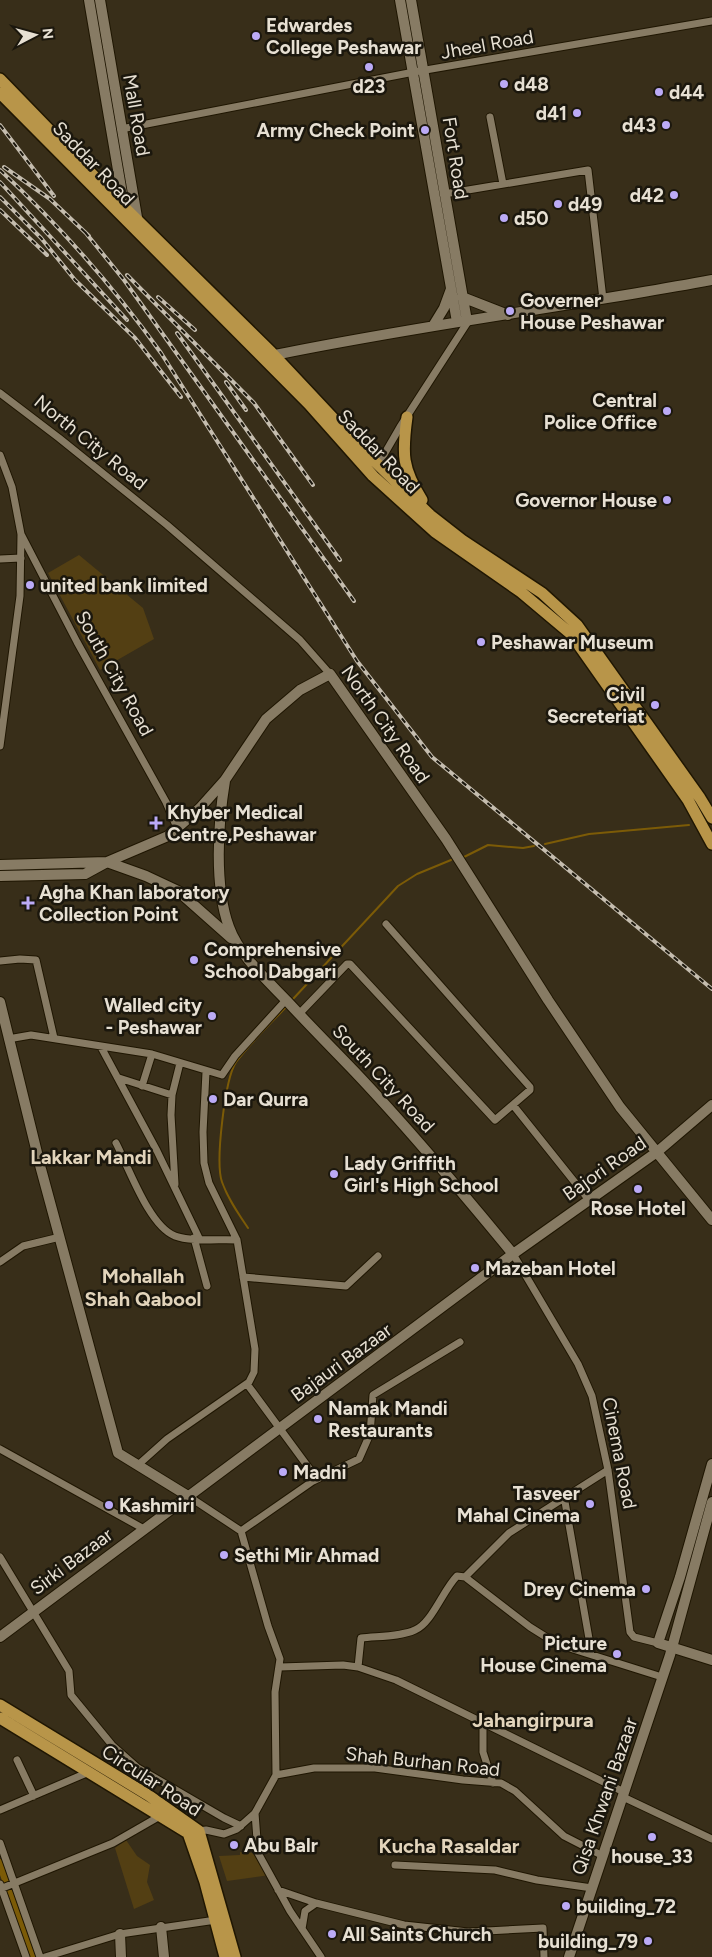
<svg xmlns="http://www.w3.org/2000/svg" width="712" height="1957" viewBox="0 0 712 1957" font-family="Figtree,sans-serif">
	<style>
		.green { fill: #533f13 }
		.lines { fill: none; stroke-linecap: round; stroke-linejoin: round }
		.stream { stroke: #7c5b07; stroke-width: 2 }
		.canal { stroke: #7c5b07; stroke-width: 8 }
		.street-casing { stroke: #1f1602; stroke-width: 9 }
		.secondary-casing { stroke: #1f1602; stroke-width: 12 }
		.primary-casing { stroke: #1f1602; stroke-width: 14 }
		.street { stroke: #877b64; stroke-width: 7 }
		.secondary { stroke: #877b64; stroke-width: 10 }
		.primary { stroke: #b89549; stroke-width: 11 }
		.rail-casing { stroke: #c5bdaf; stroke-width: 4 }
		.rail { stroke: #1b170d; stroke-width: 2; stroke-dasharray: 5.5; stroke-linecap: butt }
		.poi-dot { fill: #bbaaf6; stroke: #1b170d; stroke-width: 2 }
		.labels { text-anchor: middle; stroke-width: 5; stroke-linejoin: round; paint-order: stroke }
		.poi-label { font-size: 19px; font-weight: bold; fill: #e7e0d3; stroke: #1b170d; text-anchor: start }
		.street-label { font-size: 19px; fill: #e7e0d3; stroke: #1b170d }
		.neighbourhood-label { font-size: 20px; font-weight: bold; fill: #e2d4bb; stroke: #1b170d }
	</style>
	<rect width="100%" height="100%" fill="#382e19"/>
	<!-- green -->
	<path class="green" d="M79,555l64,53 11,31 -54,31 -52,-97z
		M126,1840l11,16 13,9 -3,17 7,18 -20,9 -19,-61z
		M240,1852l18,1 12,22 -43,6 -8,-25 21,-1z"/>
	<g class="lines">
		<!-- stream -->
		<path class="stream" d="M545,844l44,-10 100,-9
			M464,857l24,-12 35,3 11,-2
			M293,999l105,-113 19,-12 34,-14
			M248,1228c-10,-15 -20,-29 -26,-46 -7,-20 3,-103 14,-120 14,-19 33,-37 49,-54"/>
		<!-- canal -->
		<path class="canal" d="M0,1863l33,94"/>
		<defs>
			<path id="street" d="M490,117l13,67
				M121,129l293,-57 298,-51
				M444,194l144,-24 15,129
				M0,393l59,45 108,87 133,115 30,34
				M0,455l12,32 9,47 -1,62 -20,150
				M378,465l22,-38 69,-107
				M21,534l56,108 89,160 12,28
				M0,559l21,-1
				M0,961l20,-2 16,1 18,78
				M299,1014l48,-50h3l145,156 35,-30v-3l-144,-163
				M8,1039l23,-4 121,19 70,21 13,-19 51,-56
				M101,1047l56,104 42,87
				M119,1078l53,17
				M142,1086l10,-32
				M513,1105l76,95
				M116,1143c13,25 33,83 59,93 15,6 45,3 62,4
				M175,1184l-4,-69 1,-20 8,-32
				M194,1238l13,48
				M513,1254l65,110 14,32 16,74 22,162 4,5 24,6
				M0,1262l23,-16 37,-9
				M243,1277l103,9 32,-30
				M247,1384l70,95
				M0,1449l144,80
				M138,1465l29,-26 82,-57 5,-10 1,-23 -18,-109 -28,-57 -5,-20 -1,-31 3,-60
				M188,1496l53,35 27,95 12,33 -5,33 1,83 -21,38 -18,16 -13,5 -18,-4 -7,1
				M564,1496l27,154 -1,4
				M241,1531l72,-50 46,-22 11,-25 3,-39 87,-53
				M0,1557l69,114 2,24 41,50 26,23 86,50 17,8
				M465,1577l65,50 27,17 105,33
				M465,1577l44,-44 99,-63
				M280,1667l63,-2 15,2 38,13 228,112
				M358,1667l3,-29c16,-2 39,-1 54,-8 17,-7 28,-40 42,-54l8,1
				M483,1721v31l10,31
				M17,1760l17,36
				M276,1775l38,-7h61l88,12 38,3 14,8 49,45 39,20
				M623,1797l89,42
				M0,1810l89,-38
				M255,1813l3,40 32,58 31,46
				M0,1843l40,114
				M395,1865l100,5 42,10 55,8
				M0,1884l26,73
				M0,1889l113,-46 47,-27
				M278,1890l38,13 88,22 64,7 75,-4 1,29
				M302,1929l3,-18 10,-7
				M45,1957l75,-23 96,-14"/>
			<path id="secondary" d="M89,0l36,211
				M100,0l38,223
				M400,0l57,322
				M411,0l56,321
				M462,297l46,18
				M433,326l11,-18 7,-19
				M275,355c145,-30 292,-48 437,-75
				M225,781c-7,42 -11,105 4,146 10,28 38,53 58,74 22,24 45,47 68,71 55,58 107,120 158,182
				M0,865l107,-3 61,-26 32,-28 25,-28 41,-61 34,-29 30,-16 116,165 102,161 72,107 92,113
				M0,876l85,-2 22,-12 39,14 32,15 53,47
				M0,1002l41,167 77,284 70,43
				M712,1464l-32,113 -22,66 54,17
				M0,1637l513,-383 144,-102 55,-47
				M161,1927l3,30
				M120,1934l1,23
				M569,1957l101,-302 42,-153"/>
			<path id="primary" d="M0,79l125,129 146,144 90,96 69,67 32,25 80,53 35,32 123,173 12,20
				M0,93l309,311 64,72 62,56 86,60 50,42 117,166 24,44
				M407,417c-5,37 -5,51 15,83
				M0,1705l148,90 51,36 36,126
				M0,1718l188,115 17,49 20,75"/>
		</defs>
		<!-- street casing -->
		<use href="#street" class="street-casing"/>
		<!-- secondary casing -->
		<use href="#secondary" class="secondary-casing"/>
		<!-- primary casing -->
		<use href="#primary" class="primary-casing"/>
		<!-- street -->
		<use href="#street" class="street"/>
		<!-- secondary -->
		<use href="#secondary" class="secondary"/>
		<!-- primary -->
		<use href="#primary" class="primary"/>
		<defs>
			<path id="rail" d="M0,125l54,71
				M4,167l46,32 39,37
				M0,170c60,56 113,116 161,183l196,308 75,96 280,232
				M0,182l127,138
				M0,197l41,41 34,42 60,58 46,59
				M0,210l47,45
				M85,232l39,48 230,321
				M127,275l127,128 59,82
				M158,297l37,33
				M177,333l163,227
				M226,382l20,28"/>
		</defs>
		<!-- rail casing -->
		<use href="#rail" class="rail-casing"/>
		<!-- rail -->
		<use href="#rail" class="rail"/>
	</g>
	<!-- markers -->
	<g class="poi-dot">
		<circle cx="256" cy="36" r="5"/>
		<circle cx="369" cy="67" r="5"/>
		<circle cx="504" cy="84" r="5"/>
		<circle cx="659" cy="92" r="5"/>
		<circle cx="577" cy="113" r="5"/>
		<circle cx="666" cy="125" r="5"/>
		<circle cx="425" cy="130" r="5"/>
		<circle cx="674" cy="195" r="5"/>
		<circle cx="558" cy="204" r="5"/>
		<circle cx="504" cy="218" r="5"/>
		<circle cx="510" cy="311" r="5"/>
		<circle cx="667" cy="411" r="5"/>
		<circle cx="667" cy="500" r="5"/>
		<circle cx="30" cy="585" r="5"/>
		<circle cx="481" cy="642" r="5"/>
		<circle cx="655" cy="705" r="5"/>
		<path d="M153.5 815.5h5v5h5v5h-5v5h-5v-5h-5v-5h5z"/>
		<path d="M25.5 895.5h5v5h5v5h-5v5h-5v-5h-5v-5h5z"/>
		<circle cx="194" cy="960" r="5"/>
		<circle cx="212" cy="1016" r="5"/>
		<circle cx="213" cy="1099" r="5"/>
		<circle cx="334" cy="1174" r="5"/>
		<circle cx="638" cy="1189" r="5"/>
		<circle cx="475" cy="1268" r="5"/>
		<circle cx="318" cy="1419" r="5"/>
		<circle cx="283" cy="1472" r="5"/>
		<circle cx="590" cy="1504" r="5"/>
		<circle cx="109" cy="1505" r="5"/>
		<circle cx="224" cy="1555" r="5"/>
		<circle cx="646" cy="1589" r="5"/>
		<circle cx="617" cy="1654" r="5"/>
		<circle cx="652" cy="1837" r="5"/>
		<circle cx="234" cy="1845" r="5"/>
		<circle cx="566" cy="1906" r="5"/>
		<circle cx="332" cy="1934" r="5"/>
		<circle cx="648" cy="1941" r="5"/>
	</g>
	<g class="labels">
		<!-- poi labels -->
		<g class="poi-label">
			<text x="266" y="32">Edwardes<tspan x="266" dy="22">College Peshawar</tspan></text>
			<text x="514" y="91">d48</text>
			<text x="369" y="93" text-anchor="middle">d23</text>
			<text x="669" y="99">d44</text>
			<text x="567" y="120" text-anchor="end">d41</text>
			<text x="656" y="132" text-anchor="end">d43</text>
			<text x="415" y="137" text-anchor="end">Army Check Point</text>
			<text x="664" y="202" text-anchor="end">d42</text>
			<text x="568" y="211">d49</text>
			<text x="514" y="225">d50</text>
			<text x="520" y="307">Governer<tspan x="520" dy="22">House Peshawar</tspan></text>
			<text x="657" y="407" text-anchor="end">Central<tspan x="657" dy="22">Police Office</tspan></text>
			<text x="657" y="507" text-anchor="end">Governor House</text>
			<text x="40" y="592">united bank limited</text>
			<text x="491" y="649">Peshawar Museum</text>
			<text x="645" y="701" text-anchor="end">Civil<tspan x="645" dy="22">Secreteriat</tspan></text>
			<text x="167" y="819">Khyber Medical<tspan x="167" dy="22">Centre,Peshawar</tspan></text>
			<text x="39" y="899">Agha Khan laboratory<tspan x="39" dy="22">Collection Point</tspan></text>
			<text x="204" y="956">Comprehensive<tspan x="204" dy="22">School Dabgari</tspan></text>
			<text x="202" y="1012" text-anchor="end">Walled city<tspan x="202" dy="22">- Peshawar</tspan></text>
			<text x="223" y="1106">Dar Qurra</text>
			<text x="344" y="1170">Lady Griffith<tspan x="344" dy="22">Girl's High School</tspan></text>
			<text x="638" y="1215" text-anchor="middle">Rose Hotel</text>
			<text x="485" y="1275">Mazeban Hotel</text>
			<text x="328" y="1415">Namak Mandi<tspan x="328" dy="22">Restaurants</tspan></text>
			<text x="293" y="1479">Madni</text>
			<text x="580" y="1500" text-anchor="end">Tasveer<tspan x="580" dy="22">Mahal Cinema</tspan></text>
			<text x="119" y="1512">Kashmiri</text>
			<text x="234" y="1562">Sethi Mir Ahmad</text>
			<text x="636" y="1596" text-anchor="end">Drey Cinema</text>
			<text x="607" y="1650" text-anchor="end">Picture<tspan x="607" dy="22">House Cinema</tspan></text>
			<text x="244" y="1852">Abu Balr</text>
			<text x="652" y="1863" text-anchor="middle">house_33</text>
			<text x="576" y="1913">building_72</text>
			<text x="342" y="1941">All Saints Church</text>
			<text x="638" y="1948" text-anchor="end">building_79</text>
		</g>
		<!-- street labels -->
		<g class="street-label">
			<text transform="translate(487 44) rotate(-10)" y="7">Jheel Road</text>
			<text transform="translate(137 115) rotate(80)" y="7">Mall Road</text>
			<text transform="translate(456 158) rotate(81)" y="7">Fort Road</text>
			<text transform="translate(94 163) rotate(46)" y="7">Saddar Road</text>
			<text transform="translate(91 442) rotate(39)" y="7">North City Road</text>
			<text transform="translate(379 451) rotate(46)" y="7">Saddar Road</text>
			<text transform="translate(115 673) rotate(61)" y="7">South City Road</text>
			<text transform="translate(386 724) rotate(55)" y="7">North City Road</text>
			<text transform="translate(384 1078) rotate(47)" y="7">South City Road</text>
			<text transform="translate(604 1168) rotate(-35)" y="7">Bajori Road</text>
			<text transform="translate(341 1362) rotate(-36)" y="7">Bajauri Bazaar</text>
			<text transform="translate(620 1453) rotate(79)" y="7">Cinema Road</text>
			<text transform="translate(71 1561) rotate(-37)" y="7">Sirki Bazaar</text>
			<text transform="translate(423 1761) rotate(6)" y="7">Shah Burhan Road</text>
			<text transform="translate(152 1780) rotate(33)" y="7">Circular Road</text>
			<text transform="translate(604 1796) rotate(-71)" y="7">Qisa Khwani Bazaar</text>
		</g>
		<!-- neighbourhood labels -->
		<g class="neighbourhood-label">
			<text x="91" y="1164">Lakkar Mandi</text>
			<text x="143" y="1283">Mohallah<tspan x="143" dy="23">Shah Qabool</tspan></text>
			<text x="533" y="1727">Jahangirpura</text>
			<text x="449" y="1853">Kucha Rasaldar</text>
		</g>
	</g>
	<!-- north arrow -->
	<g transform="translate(35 35) rotate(84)" stroke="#1b170d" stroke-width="4" paint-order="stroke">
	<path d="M0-4L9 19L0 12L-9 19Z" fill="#e7e0d3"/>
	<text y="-8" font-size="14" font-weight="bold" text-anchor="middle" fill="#e7e0d3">N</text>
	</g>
</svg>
